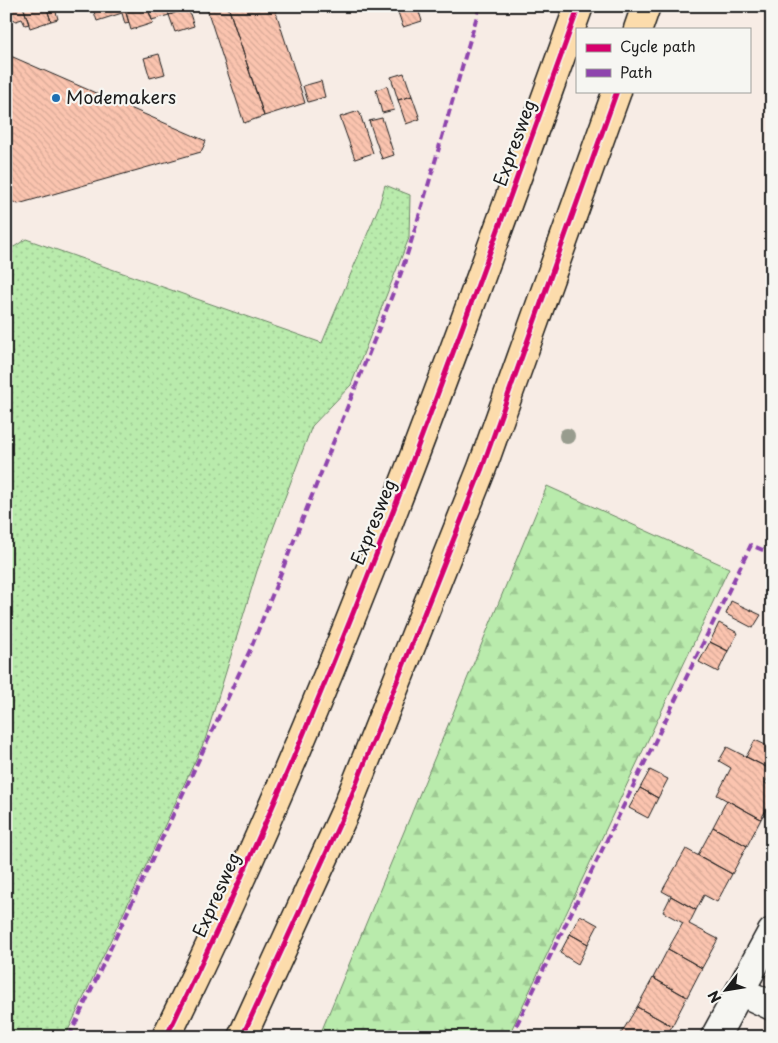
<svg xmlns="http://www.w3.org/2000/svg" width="778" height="1043" viewBox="0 0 778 1043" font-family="'Playpen Sans',sans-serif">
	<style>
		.grass { fill: url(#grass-dots); stroke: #6a8464 }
		.forest { fill: url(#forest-firs); stroke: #6a8464 }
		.building { fill: url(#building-back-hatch); stroke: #1c1c1c }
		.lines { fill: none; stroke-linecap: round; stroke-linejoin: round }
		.minor-casing { stroke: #1c1c1c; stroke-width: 31 }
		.highway-casing { stroke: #1c1c1c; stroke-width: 31 }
		.minor { stroke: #f6f6f2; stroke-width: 28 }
		.highway { stroke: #fcdcac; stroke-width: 28 }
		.quiet { stroke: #8e44ad; stroke-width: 4; stroke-dasharray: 8 4; stroke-linecap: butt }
		.cycleway-casing { stroke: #f6f6f2; stroke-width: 8 }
		.cycleway { stroke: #d6006c; stroke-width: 5 }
		.tree { fill: #989c8e }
		.poi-dot { fill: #1f6fb2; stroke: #f6f6f2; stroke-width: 2 }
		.labels { text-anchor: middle; stroke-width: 4.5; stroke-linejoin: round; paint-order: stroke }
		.poi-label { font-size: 18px; fill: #1c1c1c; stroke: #f6f6f2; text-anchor: start }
		.street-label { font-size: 18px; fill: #1c1c1c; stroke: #f6f6f2 }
	</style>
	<defs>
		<pattern id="grass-dots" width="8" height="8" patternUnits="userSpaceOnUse" patternTransform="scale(1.25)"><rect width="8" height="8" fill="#b9ebac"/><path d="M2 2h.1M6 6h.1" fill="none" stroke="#9ec993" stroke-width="1.8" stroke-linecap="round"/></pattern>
		<pattern id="forest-firs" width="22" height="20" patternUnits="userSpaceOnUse" patternTransform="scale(1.25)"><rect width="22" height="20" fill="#b9ebac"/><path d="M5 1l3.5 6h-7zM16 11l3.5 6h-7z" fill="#9ec993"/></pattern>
		<pattern id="building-back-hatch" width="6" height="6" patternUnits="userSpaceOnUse" patternTransform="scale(1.25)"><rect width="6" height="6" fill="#fbc4af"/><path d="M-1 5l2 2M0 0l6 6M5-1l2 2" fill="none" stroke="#d7a896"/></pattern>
	</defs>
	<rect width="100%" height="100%" fill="#f7ece5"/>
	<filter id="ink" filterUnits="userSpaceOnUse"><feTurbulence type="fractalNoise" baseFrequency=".02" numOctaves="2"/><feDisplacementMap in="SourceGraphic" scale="10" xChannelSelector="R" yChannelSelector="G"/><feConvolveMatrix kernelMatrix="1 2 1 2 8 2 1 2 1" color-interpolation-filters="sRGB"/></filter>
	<g filter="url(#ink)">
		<!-- grass -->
		<path class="grass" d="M385,185l25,10 -1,43 -58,147 -39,41 -55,145 -52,169 -140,297h-59v-794l8,4 12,-8 296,104 57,-137z"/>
		<!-- forest -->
		<path class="forest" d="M547,486l182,82 -221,469h-189z"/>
		<!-- building -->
		<path class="building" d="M6,6h17l6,18 -4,1 -3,-6 -6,2 -10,-5z
			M23,6h23l5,15 -21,7z
			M46,6h16l-7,2 3,11 -7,2z
			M92,6h32l5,17 -4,1 -3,-11 -25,8z
			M124,6h23l6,17 -22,7z
			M147,6h19l3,9 -17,5z
			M166,6h22v2l-19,7z
			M206,6h22l36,110 -20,7z
			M228,6h46l31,97 -41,13z
			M396,6h21l5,15 -19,6z
			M188,8l6,18 -19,6 -6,-17z
			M6,54l200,87 -5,11 -183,52 -12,-5z
			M159,54l6,20 -15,4 -6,-20z
			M404,73l8,23 -14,4 -7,-23z
			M321,81l4,16 -17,5 -5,-16z
			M387,86l7,24 -12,3 -6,-23z
			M412,96l8,23 -14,5 -8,-24z
			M359,111l14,42 -18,6 -15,-42z
			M382,118l12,37 -12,4 -13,-38z
			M731,601l30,14 -8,13 -27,-14z
			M719,623l19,10 -10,18 -18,-9z
			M710,642l18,9 -10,21 -19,-10z
			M755,740l17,8v22l-26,-13z
			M727,747l45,23 -7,13 7,4v12l-11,20 -44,-24 14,-27 -12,-7z
			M650,770l18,9 -10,19 -18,-10z
			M640,788l18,10 -10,20 -19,-10z
			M727,800l34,19 -14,27 -34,-19z
			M713,827l34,19 -15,28 -34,-19z
			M686,849l46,25 -15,28 -13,-7 -8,15 -34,-19z
			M671,896l25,14 -7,14 29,15 -16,29 -34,-19 15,-26 -20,-11z
			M580,915l18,10 -10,19 -18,-10z
			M570,934l18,10 -10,20 -18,-11z
			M668,949l34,19 -15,29 -34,-19z
			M653,978l34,19 -15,29 -35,-19z
			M637,1007l35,19 -6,11h-47z"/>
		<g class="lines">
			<defs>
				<path id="minor" d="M740,991l32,15
					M715,1037l57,-105"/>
				<path id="highway" d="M638,29l8,-23
					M166,1037c164,-332 287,-683 413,-1031
					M242,1037l103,-225 137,-344 135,-377"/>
			</defs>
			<!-- minor casing -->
			<use href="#minor" class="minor-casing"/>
			<!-- highway casing -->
			<use href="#highway" class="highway-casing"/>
			<!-- minor -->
			<use href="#minor" class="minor"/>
			<!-- highway -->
			<use href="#highway" class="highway"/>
			<!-- quiet -->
			<path class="quiet" d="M69,1037l182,-389 150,-375c29,-88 52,-178 79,-267
				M514,1037l1,-9 236,-483 21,9"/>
			<defs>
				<path id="cycleway" d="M166,1037c164,-332 287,-683 413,-1031
					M242,1037l103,-225 137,-344 135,-377"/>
			</defs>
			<!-- cycleway casing -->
			<use href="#cycleway" class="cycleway-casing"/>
			<!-- cycleway -->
			<use href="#cycleway" class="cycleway"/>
		</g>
		<!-- trees -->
		<circle class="tree" cx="567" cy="436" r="8"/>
	</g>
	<!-- markers -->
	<circle class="poi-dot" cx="56" cy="98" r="5"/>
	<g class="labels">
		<!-- poi labels -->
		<g class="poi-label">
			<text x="66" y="104">Modemakers</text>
		</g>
		<!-- street labels -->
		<g class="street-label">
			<text transform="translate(515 143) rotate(-70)" y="6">Expresweg</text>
			<text transform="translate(374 522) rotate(-68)" y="6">Expresweg</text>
			<text transform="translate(217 895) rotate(-66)" y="6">Expresweg</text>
		</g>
	</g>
	<!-- margin -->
	<rect width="778" height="1043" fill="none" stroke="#f6f6f2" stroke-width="25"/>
	<rect x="12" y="12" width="753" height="1018" fill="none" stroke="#1c1c1c" stroke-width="2" filter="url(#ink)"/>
	<!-- legend -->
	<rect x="576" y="28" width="175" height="65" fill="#f6f6f2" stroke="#9f9f9c"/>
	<rect x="586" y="44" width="25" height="8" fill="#d6006c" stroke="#9f9f9c"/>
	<text x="620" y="52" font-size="15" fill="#1c1c1c">Cycle path</text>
	<rect x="586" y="69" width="25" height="8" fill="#8e44ad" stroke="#9f9f9c"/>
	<text x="620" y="78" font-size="15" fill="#1c1c1c">Path</text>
	<!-- north arrow -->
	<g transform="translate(726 990) rotate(239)" stroke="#f6f6f2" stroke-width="4" paint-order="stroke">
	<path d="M0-4L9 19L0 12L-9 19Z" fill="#1c1c1c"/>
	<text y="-8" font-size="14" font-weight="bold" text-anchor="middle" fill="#1c1c1c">N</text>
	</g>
</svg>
